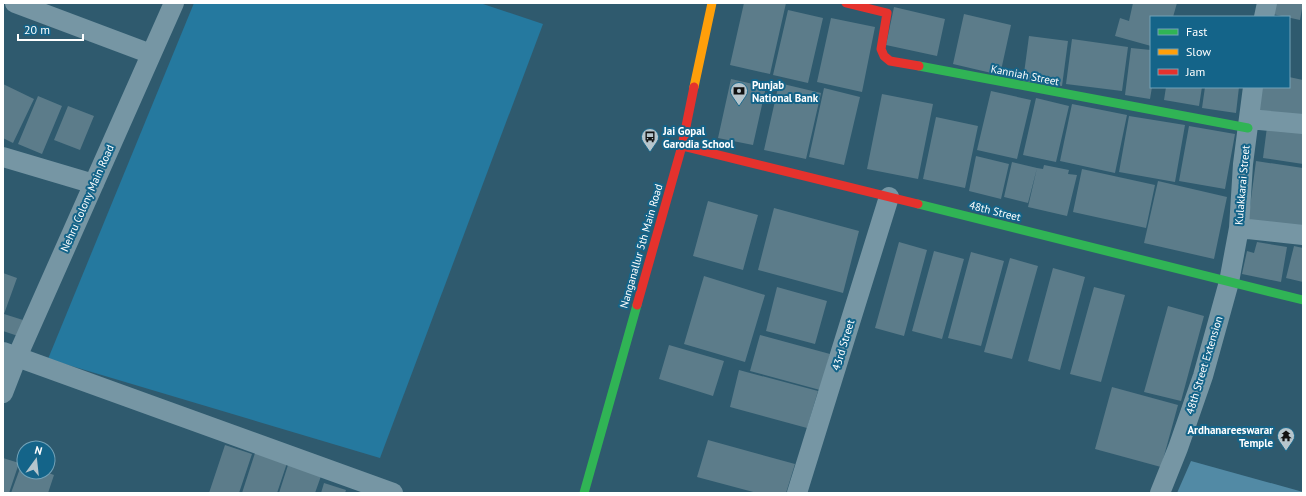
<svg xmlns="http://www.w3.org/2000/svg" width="1306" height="496" viewBox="0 0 1306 496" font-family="'PT Sans',sans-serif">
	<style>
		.green { fill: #25799f }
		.water { fill: #528aa5 }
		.building { fill: #5c7c8a }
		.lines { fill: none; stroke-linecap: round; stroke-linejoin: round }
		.street { stroke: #7696a4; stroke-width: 20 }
		.fast { stroke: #30b455; stroke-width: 9 }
		.slow { stroke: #ff9f0a; stroke-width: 9 }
		.jam { stroke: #e5322d; stroke-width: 9 }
		.labels { text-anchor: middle; stroke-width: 4; stroke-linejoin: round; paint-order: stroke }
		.street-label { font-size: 11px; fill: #fff; stroke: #146489 }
		.poi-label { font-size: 11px; font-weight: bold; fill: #fff; stroke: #146489; text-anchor: start }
	</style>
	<rect width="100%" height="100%" fill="#2f5a6e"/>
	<!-- green -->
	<path class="green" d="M194,3h286l63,21 -163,434 -332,-99z"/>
	<!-- water -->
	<path class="water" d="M1191,461l112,31v1h-126z"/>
	<!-- building -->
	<path class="building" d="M744,3h42l-16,71 -40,-9z
		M1133,3h44l-4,14h-22v29l-36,-10 5,-18 9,3z
		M1271,3h32l-3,17 -32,-7z
		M894,7l51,12 -8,37 -51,-11z
		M788,10l35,8 -15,65 -35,-8z
		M964,14l47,11 -11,50 -47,-11z
		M831,18l44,9 -13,65 -45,-10z
		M1029,36l39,5 -6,45 -39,-5z
		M1072,39l56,8 -6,44 -56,-7z
		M1131,48l20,2 1,37 -2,12 -25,-4z
		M1289,77l14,3v37l-46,-7 3,-23h29z
		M731,79l35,8 -13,58 -35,-7z
		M779,83l42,10 -15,66 -42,-9z
		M3,84l31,15 -21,44 -10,-5z
		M1166,87h36l-3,19 -35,-6z
		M1205,87h34l-3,26 -34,-5z
		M824,88l36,9 -16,68 -35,-8z
		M991,91l40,9 -14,59 -40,-9z
		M882,94l51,10 -15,75 -51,-10z
		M38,96l24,10 -20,48 -24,-10z
		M1036,98l33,8 -13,56 -33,-7z
		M1072,104l55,11 -12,58 -55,-12z
		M68,106l26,10 -14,34 -26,-10z
		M1129,116l56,9 -10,57 -56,-10z
		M936,117l42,9 -13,62 -42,-9z
		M1189,126l46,8 -10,55 -46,-8z
		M1267,127l36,5v32l-40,-6z
		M976,156l33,8 -8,35 -32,-8z
		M1256,161l47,7v62l-55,-8z
		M1012,162l25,6 -9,35 -24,-6z
		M1044,165l25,5 -1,4 9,1 -10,41 -39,-9 9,-39 6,1z
		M1082,169l73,16 -9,43 -73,-16z
		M1158,181l69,16 -13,62 -70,-16z
		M708,201l50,14 -15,55 -50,-14z
		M774,208l85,23 -16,62 -85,-23z
		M899,242l28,8 -23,86 -29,-8z
		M1257,242l30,5 -6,35 -39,-8 5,-23 7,2z
		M1294,246l9,2v34l-17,-4z
		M934,251l30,8 -22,80 -30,-8z
		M971,252l33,9 -23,85 -33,-8z
		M1010,258l28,8 -26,93 -28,-7z
		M1053,268l32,9 -25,93 -32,-9z
		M3,273l14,5 -13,36 19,6 -5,16 -15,-5z
		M704,276l61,19 -20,67 -61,-18z
		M777,287l50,14 -12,43 -49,-13z
		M1094,287l31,8 -24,87 -31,-8z
		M1168,306l36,10 -23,85 -37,-9z
		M760,335l70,19 -10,36 -70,-19z
		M669,345l55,16 -11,35 -54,-17z
		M739,370l79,21 -11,37 -77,-21z
		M1112,387l66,18 -17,62 -66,-18z
		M708,440l87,24 -9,29h-29l-60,-16z
		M225,445l27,9 -13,39h-30z
		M255,453l32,10 -10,30h-35z
		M3,458l16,5 -10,30h-6z
		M22,463l2,1v8h22l8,3 -6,18h-37z
		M288,465l33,11 -6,17h-36z
		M324,483l22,7 -1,3h-24z"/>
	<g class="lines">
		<!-- street -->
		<path class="street" d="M15,3l136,51
			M1264,17l3,-14
			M1249,119l54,5
			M3,157l91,27
			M1239,228l64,7
			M3,352l390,141
			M3,393l14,-36 157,-354
			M797,493l92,-296
			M1160,493l18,-45 25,-72 26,-94 10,-54 4,-64 10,-77"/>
		<!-- fast -->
		<path class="fast" d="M919,66l329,62
			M918,204l385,96
			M584,493l53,-188"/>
		<!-- slow -->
		<path class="slow" d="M694,87l18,-84"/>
		<!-- jam -->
		<path class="jam" d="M846,3l41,10 -6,36 3,7 6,5 29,5
			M682,146l236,58
			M637,305l45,-159 12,-59"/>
	</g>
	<!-- icons -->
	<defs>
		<symbol id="bank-pin" viewBox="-11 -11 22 30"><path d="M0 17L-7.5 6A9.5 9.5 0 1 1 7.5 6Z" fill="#b6c5cc" stroke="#146489"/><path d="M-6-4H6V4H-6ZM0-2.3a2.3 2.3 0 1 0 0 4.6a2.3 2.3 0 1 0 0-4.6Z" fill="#111"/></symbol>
		<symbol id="bus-pin" viewBox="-11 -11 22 30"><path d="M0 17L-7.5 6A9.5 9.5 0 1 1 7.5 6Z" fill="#b6c5cc" stroke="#146489"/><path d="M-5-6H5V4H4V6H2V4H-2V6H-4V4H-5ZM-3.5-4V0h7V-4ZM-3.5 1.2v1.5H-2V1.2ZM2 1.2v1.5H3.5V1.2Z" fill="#111"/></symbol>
		<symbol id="temple-pin" viewBox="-11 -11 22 30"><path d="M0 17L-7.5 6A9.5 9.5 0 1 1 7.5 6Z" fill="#b6c5cc" stroke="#146489"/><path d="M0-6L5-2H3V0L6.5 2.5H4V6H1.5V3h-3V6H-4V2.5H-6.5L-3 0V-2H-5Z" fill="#111"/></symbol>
	</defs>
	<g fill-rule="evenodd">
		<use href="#bank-pin" x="729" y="81" width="20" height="27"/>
		<use href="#bus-pin" x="640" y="127" width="20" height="27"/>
		<use href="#temple-pin" x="1276" y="426" width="20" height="27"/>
	</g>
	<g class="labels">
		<!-- street labels -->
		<g class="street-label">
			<text transform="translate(1025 75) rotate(11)" y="4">Kanniah Street</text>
			<text transform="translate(1242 185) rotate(-85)" y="4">Kulakkarai Street</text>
			<text transform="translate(87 198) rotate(-66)" y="4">Nehru Colony Main Road</text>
			<text transform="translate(995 211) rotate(14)" y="4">48th Street</text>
			<text transform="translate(641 246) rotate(-74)" y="4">Nanganallur 5th Main Road</text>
			<text transform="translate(843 345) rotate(-73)" y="4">43rd Street</text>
			<text transform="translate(1204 365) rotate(-73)" y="4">48th Street Extension</text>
		</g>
		<!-- poi labels -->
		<g class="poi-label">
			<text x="752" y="89">Punjab<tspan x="752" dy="13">National Bank</tspan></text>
			<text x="663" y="135">Jai Gopal<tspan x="663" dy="13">Garodia School</tspan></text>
			<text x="1273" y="434" text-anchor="end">Ardhanareeswarar<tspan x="1273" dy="13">Temple</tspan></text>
		</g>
	</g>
	<!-- border -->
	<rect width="1306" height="496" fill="none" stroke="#ffffff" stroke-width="8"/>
	<!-- legend -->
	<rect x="1150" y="16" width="140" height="72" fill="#146489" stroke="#72a2b8"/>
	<rect x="1158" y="29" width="20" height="6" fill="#30b455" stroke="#72a2b8"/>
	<text x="1186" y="36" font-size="12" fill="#ffffff">Fast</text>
	<rect x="1158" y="49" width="20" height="6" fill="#ff9f0a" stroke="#72a2b8"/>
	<text x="1186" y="56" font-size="12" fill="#ffffff">Slow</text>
	<rect x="1158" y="69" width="20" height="6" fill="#e5322d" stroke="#72a2b8"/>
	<text x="1186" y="76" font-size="12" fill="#ffffff">Jam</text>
	<!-- north arrow -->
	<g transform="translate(36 460) rotate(15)"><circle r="19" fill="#146489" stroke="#72a2b8"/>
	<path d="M0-3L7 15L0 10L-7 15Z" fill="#b6c5cc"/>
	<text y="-6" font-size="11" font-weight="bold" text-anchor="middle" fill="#ffffff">N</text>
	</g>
	<!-- scale -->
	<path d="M18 34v6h65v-6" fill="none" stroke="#ffffff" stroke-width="2"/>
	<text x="24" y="34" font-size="12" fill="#ffffff" stroke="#146489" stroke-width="3" paint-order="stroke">20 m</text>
</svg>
